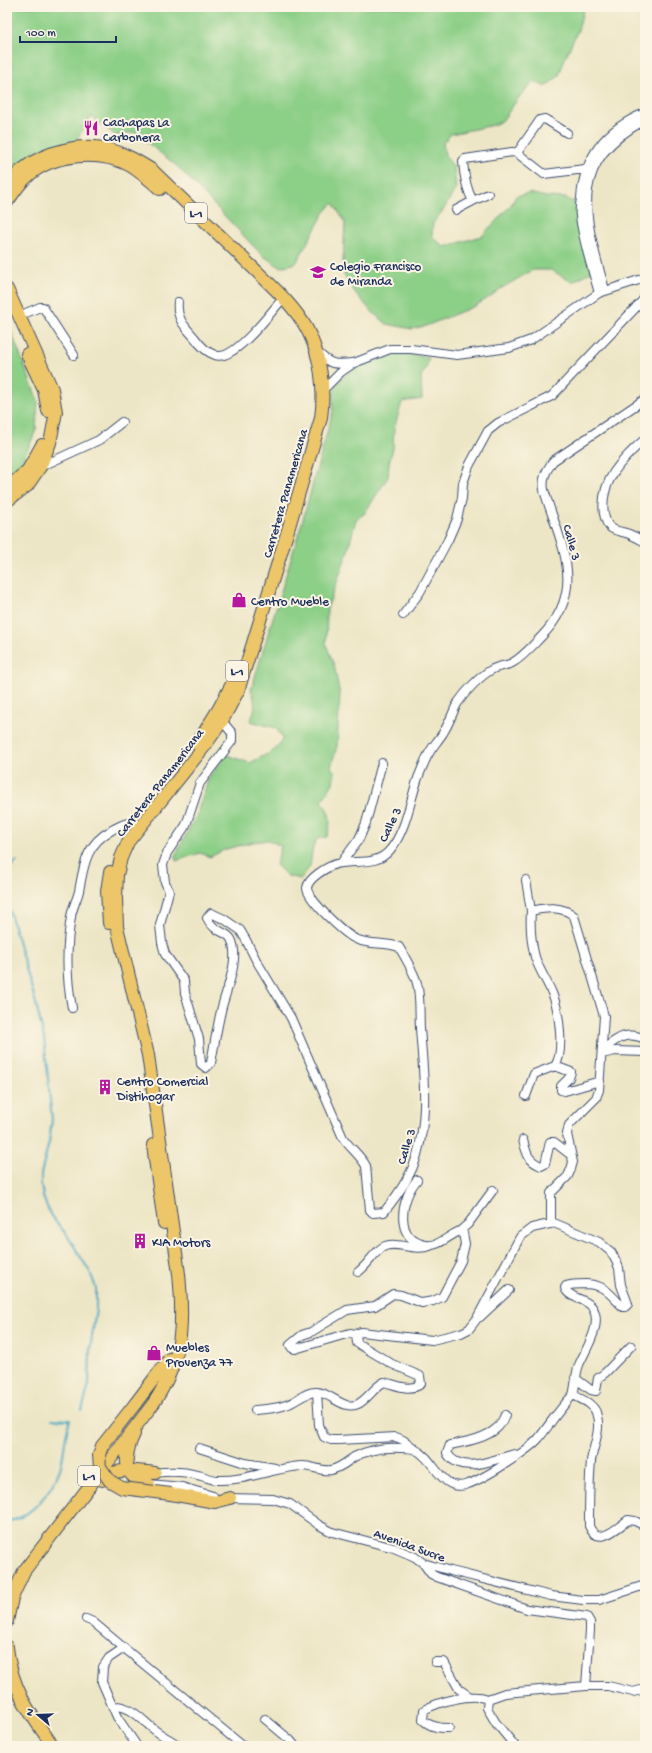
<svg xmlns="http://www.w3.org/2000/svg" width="652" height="1753" viewBox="0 0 652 1753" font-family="'Gochi Hand',sans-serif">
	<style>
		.green { fill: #8ccf87; stroke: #547f72 }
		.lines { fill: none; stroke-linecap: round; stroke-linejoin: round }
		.stream { stroke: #44a6c3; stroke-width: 2 }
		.minor-casing { stroke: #3a4a6e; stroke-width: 10 }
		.primary-casing { stroke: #3a4a6e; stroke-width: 14 }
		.minor { stroke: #fff; stroke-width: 8 }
		.primary { stroke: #ecc669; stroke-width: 12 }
		.primary-bridge-casing { stroke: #3a4a6e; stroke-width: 14; stroke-linecap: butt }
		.primary-bridge { stroke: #ecc669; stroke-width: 12 }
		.labels { text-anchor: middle; stroke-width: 4; stroke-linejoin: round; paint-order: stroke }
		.shield { fill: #fcf5e5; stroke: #5e6a86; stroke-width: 1 }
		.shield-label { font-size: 12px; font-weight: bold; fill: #1b2f5e }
		.poi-label { font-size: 13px; fill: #1b2f5e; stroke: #fcf5e5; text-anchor: start }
		.street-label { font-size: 13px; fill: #1b2f5e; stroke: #fcf5e5 }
	</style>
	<rect width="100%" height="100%" fill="#fcf5e5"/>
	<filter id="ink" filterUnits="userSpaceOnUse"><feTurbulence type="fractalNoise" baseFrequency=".025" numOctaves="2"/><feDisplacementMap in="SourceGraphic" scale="8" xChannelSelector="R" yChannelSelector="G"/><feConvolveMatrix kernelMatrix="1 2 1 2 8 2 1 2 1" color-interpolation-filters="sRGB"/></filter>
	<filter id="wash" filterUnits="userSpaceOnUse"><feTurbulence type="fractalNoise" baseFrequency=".012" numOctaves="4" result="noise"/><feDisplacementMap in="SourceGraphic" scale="16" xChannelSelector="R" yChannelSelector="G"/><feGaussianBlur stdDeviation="0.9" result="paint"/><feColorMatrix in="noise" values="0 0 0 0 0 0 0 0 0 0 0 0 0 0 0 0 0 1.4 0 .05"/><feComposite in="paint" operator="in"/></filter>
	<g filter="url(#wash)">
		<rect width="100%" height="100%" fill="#ede6c6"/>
		<!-- green -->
		<path class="green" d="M7,7h577l-6,23 -13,28 -6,18 -14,11 -11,-6 -14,15 -18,25 -8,4 -43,9 -8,9 2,12 9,13 2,20 -12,21 -11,14 -1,13 12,11 38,-11 29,-31 5,-9 13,-3 17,4 20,1 11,6 15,67 -20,11 -21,-12h-18l-33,19 -10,8 -15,9 -49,20 -14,3 -25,-5 -17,-14 -16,-19 -10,-16 -1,-16 2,-37 -12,-19 -9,10 -28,50 -16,4 -18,-12 -85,-89 -43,-34 -18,4 -25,-20 -16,26 -41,11 -27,34z
			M7,321l31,80 -2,29 -13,30 -16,20z
			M397,352l32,6 -3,11 -5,7 1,23 -20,3 -8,27 -1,20 -4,13 -1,15 -24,37 -8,5 -9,35 -20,55 -1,35 8,21 6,30 -3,51 -6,21 4,6 -2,10 -11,18c9,14 10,19 5,36l-10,2 -4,8 -3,19 -9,13 -14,-3 -11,-11 5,-19 -13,-6 -15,2 -27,7 -16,8 -10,-4 -24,8 -1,-5 22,-42 12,-37 18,-22 23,8 25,-13 8,-11 -7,-11 -26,-7c6,-12 6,-18 1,-31l52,-171 30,-108c0,-6 -1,-13 1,-19 7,-24 42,-33 63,-40z"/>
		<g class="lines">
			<!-- stream -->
			<path class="stream" d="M7,871l10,-10
				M7,902l28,98 9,38 8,82 -3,22 -8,32v10l2,13 8,19 16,19 23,37 6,16v21l-6,41 -1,35 -7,25
				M7,1521c23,-1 46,-32 53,-52 5,-16 4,-33 10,-49l-18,-1"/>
		</g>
	</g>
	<g filter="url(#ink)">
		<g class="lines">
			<defs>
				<path id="minor" d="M517,153l23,-33 5,-1 22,14
					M473,201l15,-7
					M456,210l17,-9c-7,-12 -9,-25 -10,-40l2,-2 47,-7 5,1 27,21 41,-5
					M605,290c-20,-73 -40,-127 40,-170
					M599,293c-7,-25 -16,-51 -19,-77 -1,-6 0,-12 1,-18 3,-42 25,-69 64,-85
					M178,302c-2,16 6,24 16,35 5,7 12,15 21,18 17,8 54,-40 64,-52
					M19,316l21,-9h3l31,48
					M317,352c14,13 17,13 36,11
					M322,391l19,-19 13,-9 36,-14h21l46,6 52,-7 22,-8 68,-47 46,-15
					M645,439c-23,20 -46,43 -41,75 1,5 3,11 7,14 4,3 12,4 18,6 5,2 11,5 16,8
					M40,467l59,-27 23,-18
					M403,615l17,-23 28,-52 9,-21 5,-21 1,-15 6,-17 19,-35 10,-8 54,-27 91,-96 2,-5
					M222,721l10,12v8l-32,42 -14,42 -19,28 -4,12 2,17 4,9 -9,34 2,18 3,11 19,27 1,12 14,46 2,25 5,4 5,-5c3,-17 6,-35 10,-52 4,-19 20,-52 10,-72 -4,-8 -17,-6 -24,-21l4,-5 13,6 16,11 6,10 10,20 35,58 52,120c7,10 18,18 23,28l4,44 3,3 11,-1c13,-16 28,-37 33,-57 12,-42 6,-84 3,-127 -1,-15 1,-34 -4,-48 -4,-11 -11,-23 -17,-33 -13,-5 -28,-2 -41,-7 -11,-3 -51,-41 -51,-52 1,-10 20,-21 29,-24 19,-5 40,3 54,-14 16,-19 20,-49 28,-72 3,-7 6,-16 10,-23 4,-8 10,-14 15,-22 6,-9 9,-19 14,-29 8,-12 22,-27 34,-34 6,-4 15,-4 21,-7 11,-6 20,-17 29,-26 48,-48 19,-93 3,-147 -2,-12 2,-19 9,-29l92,-62
					M341,863l18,-24 7,-16 16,-60
					M526,880l5,31
					M72,1008c-6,-31 -6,-60 -1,-91 1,-9 6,-17 8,-26 5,-27 7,-47 33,-61 7,-4 14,-8 22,-7
					M602,1054l13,-3 30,1
					M603,1054l2,-6c14,-11 23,-17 40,-9
					M555,1066l16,6 -2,6 -8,8v4l4,1 35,-10
					M526,1096l8,-22 21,-8c10,-14 4,-57 -3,-73 -5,-12 -13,-23 -17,-36 -4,-15 -5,-31 -4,-46 14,-4 32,-5 43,5l30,100 -5,74 -3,8 -27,27 -2,9 6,28 -2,7 -3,7 -17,17v31
					M523,1140c4,14 4,20 18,26l4,-2 5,-22h4l17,13
					M460,1231l8,-7 25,-34
					M358,1272c10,-7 16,-20 25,-25 12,-7 30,5 47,-1
					M480,1317l29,-27
					M356,1334l-6,-1 -55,16 -3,-1 -2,-3 12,-10 9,-3 36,-22 28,-4 18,-12 8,1 21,8 11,-2 9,-4 19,-36 4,-17 -2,-11 -3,-2c-11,4 -21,16 -34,14 -33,-5 -25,-47 -9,-65
					M575,1378l16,12 5,1 2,-13 7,-5 26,-27
					M317,1392l2,33 5,12 7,3h7l58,-3 7,3 11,8
					M255,1410c11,-1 20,-1 31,-5 10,-3 20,-14 31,-13 14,1 27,19 41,12 10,-5 16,-17 26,-22 13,3 25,10 37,2l-1,-8 -28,-12 -35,-21 -1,-9 5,-2 71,8 29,-7 8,-4 7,-9 44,-83 12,-9 22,-5 45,19 12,10 5,9 3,7 2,17 7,19 -3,3h-2c-14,-13 -17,-22 -37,-23 -7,0 -14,0 -20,2l-1,2c4,11 21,10 27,19 12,17 -7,43 -13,58 -4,10 -3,20 -6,30
					M505,1415c-2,4 -4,10 -8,13 -12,11 -33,14 -47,17l-3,8c13,23 48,6 67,1
					M199,1448l46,15 30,5
					M155,1473c15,-2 28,-2 42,2 7,1 14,5 21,5 28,1 55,-12 83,-14 10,-1 20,6 30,4 9,-2 16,-8 23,-13 14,-7 31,-10 47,-9 5,0 11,0 15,2 18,8 25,41 49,35 16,-4 64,-35 74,-47 11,-14 21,-30 34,-43 10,5 22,9 24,21 4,15 -4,31 -6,45 -2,22 -2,44 -2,65 9,21 27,3 39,-6l7,1 10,5
					M149,1484l33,3 31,9
					M226,1498l47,1 17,5 29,21 13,7 62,16 21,9 8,6 28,8 100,25 32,4h16l46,-15
					M423,1563l8,11 6,3 90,32 60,8 3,5v8l-4,56h22l25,6 12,-3
					M86,1619l7,3 31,26
					M435,1662h9l15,27 10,7
					M113,1706c19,-1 29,15 43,25 7,5 16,10 24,15
					M265,1719l25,21 5,6
					M449,1728c-10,0 -19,-1 -26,-8l1,-10c16,-9 47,-17 64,-11
					M137,1746l-20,-29 -15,-35 1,-15 6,-9 15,-10 119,98
					M515,1746l-19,-23 -9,-15 1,-9 17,-6 81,-7"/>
				<path id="primary" d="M7,188c4,-7 9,-14 16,-19 20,-17 62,-28 88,-19 15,4 28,12 41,20 31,30 61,59 92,89 22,22 48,43 63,70 14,27 18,60 14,89l-36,122 -47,151 -16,30 -18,26 -76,95 -7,16 -4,17 -1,23 1,29 31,128 31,219c5,52 4,85 -26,130l-129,167 -12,27 -5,23
					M7,202c6,-8 11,-17 19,-24 25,-25 72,-28 103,-13 12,7 21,15 31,24
					M7,289l45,100 4,23 -6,31 -10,24 -13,19 -20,15
					M27,354l17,36 4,21
					M7,488l21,-18 14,-25
					M197,744l21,-34 15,-28
					M109,923l-2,-32 3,-19
					M153,1145l11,78
					M135,1404l34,-45
					M134,1434c-6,12 -13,35 1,44 4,3 10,4 14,6
					M102,1480c15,-14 34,-9 53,-7
					M171,1494l44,8 15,-4
					M7,1647c4,41 23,67 46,99"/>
			</defs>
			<!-- minor casing -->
			<use href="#minor" class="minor-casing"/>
			<!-- primary casing -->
			<use href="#primary" class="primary-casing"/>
			<!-- minor -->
			<use href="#minor" class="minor"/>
			<!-- primary -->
			<use href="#primary" class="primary"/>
			<defs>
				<path id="primary-bridge" d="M135,1404l-33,42 -3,9 1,12 10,14 12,7 49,6"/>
			</defs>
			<!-- primary-bridge casing -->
			<use href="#primary-bridge" class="primary-bridge-casing"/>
			<!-- primary-bridge -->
			<use href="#primary-bridge" class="primary-bridge"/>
		</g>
	</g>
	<!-- icons -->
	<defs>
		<symbol id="restaurant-bare" viewBox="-9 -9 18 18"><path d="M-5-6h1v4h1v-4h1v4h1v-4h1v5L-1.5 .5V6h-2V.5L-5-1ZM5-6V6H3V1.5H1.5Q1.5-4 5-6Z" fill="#b5179e" stroke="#fcf5e5" stroke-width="2.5" paint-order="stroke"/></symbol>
		<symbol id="school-bare" viewBox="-9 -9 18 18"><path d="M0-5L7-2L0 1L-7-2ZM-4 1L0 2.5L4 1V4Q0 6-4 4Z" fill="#b5179e" stroke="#fcf5e5" stroke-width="2.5" paint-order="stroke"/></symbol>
		<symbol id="shop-bare" viewBox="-9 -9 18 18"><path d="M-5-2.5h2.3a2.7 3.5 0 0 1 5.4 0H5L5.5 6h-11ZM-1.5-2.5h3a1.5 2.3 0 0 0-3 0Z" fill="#b5179e" stroke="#fcf5e5" stroke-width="2.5" paint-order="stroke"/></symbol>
		<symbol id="building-bare" viewBox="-9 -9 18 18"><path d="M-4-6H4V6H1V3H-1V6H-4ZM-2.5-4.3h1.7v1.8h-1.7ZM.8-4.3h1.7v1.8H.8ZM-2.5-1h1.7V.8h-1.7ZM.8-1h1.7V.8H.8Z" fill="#b5179e" stroke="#fcf5e5" stroke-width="2.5" paint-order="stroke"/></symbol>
	</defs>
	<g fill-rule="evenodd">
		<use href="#restaurant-bare" x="80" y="117" width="22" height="22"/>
		<use href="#school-bare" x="307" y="261" width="22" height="22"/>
		<use href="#shop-bare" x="228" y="589" width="22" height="22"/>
		<use href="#building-bare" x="94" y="1076" width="22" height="22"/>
		<use href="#building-bare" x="129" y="1230" width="22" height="22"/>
		<use href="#shop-bare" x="143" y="1342" width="22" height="22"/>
	</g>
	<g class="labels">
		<!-- shield labels -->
		<g class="shield">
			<rect x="185" y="203" width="22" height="20" rx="3"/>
			<rect x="226" y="661" width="22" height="20" rx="3"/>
			<rect x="78" y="1466" width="22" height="20" rx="3"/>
		</g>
		<g class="shield-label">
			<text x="196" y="217">L-1</text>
			<text x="237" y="675">L-1</text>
			<text x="89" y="1480">L-1</text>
		</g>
		<!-- poi labels -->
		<g class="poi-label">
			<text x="103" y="126">Cachapas La<tspan x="103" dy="15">Carbonera</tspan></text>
			<text x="330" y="270">Colegio Francisco<tspan x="330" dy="15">de Miranda</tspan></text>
			<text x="251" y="605">Centro Mueble</text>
			<text x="117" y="1085">Centro Comercial<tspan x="117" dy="15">Distihogar</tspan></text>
			<text x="152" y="1246">KIA Motors</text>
			<text x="166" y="1351">Muebles<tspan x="166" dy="15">Provenza 77</tspan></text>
		</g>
		<!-- street labels -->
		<g class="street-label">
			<text transform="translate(284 493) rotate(-74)" y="5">Carretera Panamericana</text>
			<text transform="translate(573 542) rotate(74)" y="5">Calle 3</text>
			<text transform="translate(159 782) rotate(-52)" y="5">Carretera Panamericana</text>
			<text transform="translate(389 824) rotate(-65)" y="5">Calle 3</text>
			<text transform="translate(405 1146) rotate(-73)" y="5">Calle 3</text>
			<text transform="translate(410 1544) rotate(20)" y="5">Avenida Sucre</text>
		</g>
	</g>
	<!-- margin -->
	<rect width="652" height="1753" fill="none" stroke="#fcf5e5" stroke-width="24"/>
	<!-- north arrow -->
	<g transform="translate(38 1715) rotate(289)" stroke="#fcf5e5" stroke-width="3" paint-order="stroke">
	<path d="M0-3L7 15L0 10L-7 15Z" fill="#1b2f5e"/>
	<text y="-6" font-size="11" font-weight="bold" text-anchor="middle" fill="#1b2f5e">N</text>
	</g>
	<!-- scale -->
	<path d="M20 36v6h96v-6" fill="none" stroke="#1b2f5e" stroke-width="2"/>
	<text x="26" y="36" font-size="12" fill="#1b2f5e" stroke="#fcf5e5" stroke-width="3" paint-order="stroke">100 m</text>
</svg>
